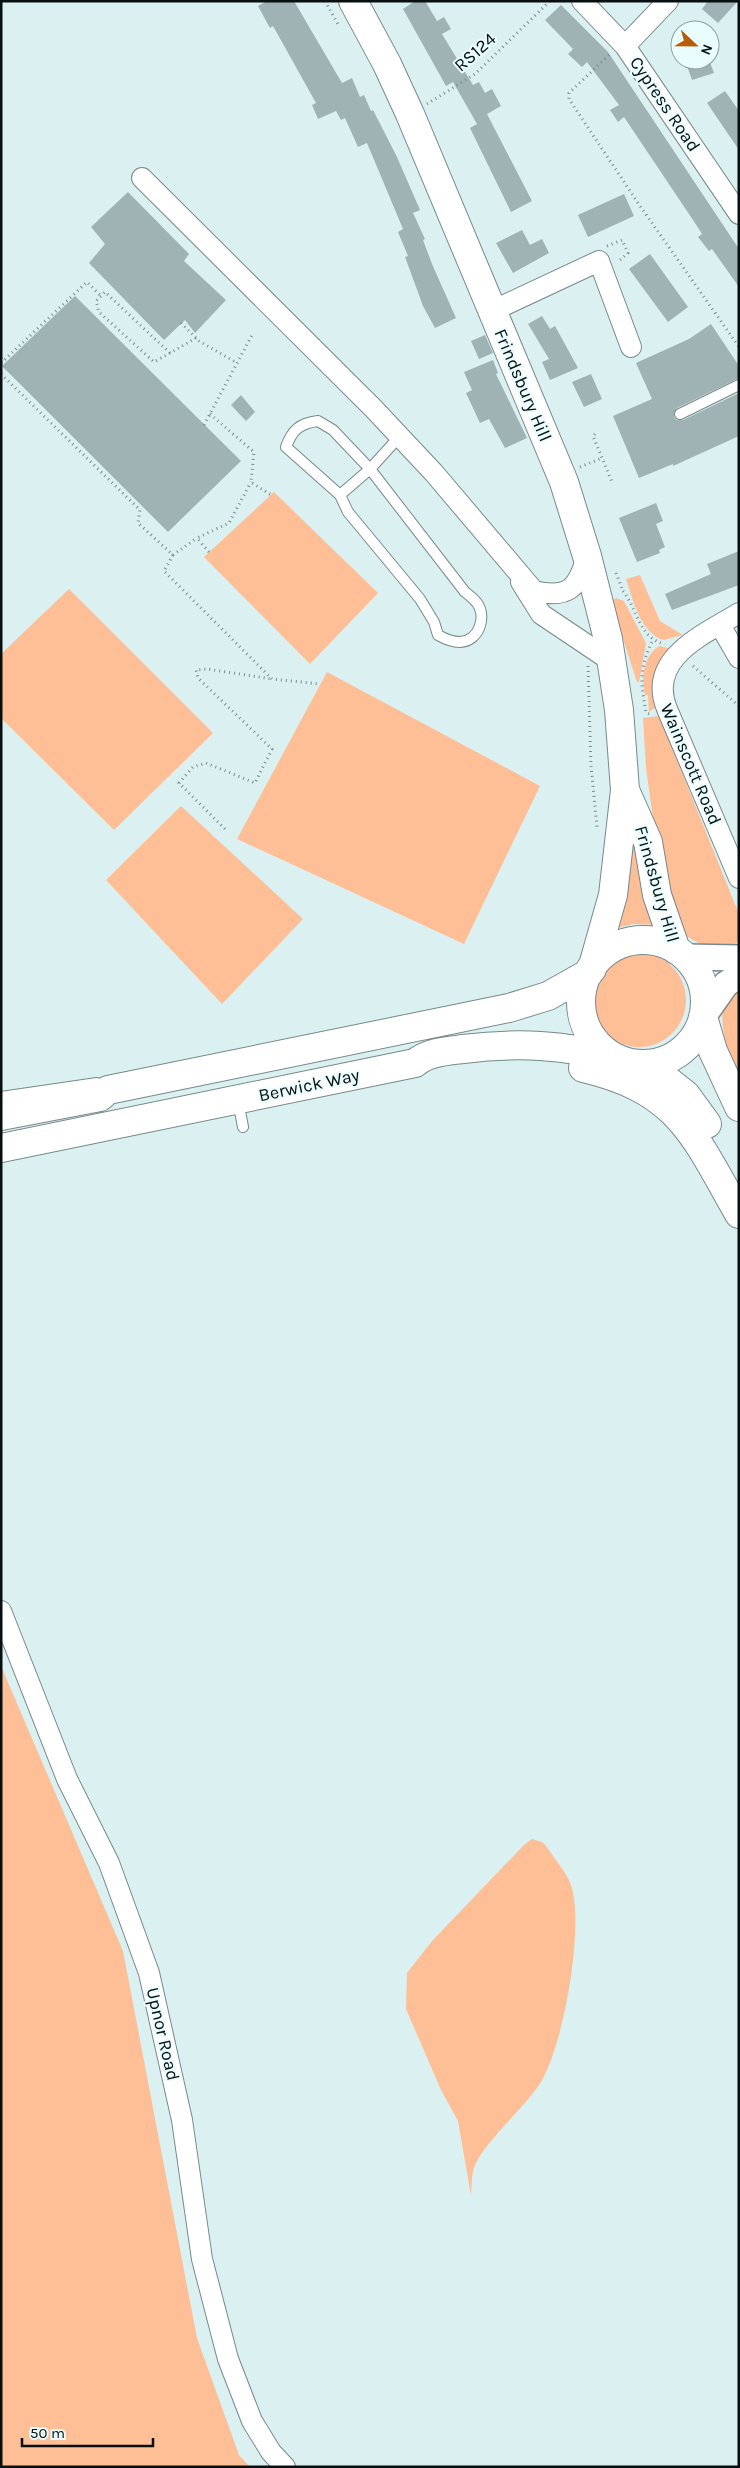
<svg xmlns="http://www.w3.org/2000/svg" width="740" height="2468" viewBox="0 0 740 2468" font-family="Karla,sans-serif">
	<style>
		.green { fill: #febf97 }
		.building { fill: #9fb3b4 }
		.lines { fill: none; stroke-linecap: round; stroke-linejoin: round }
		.service-casing { stroke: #77898b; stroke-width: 12 }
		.minor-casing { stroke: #77898b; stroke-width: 22 }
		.tertiary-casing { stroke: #77898b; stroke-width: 28 }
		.primary-casing { stroke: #77898b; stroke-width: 30 }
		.path { stroke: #7b8a8b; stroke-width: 3; stroke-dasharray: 1 4; stroke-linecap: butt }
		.service { stroke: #fff; stroke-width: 10 }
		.minor { stroke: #fff; stroke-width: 20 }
		.tertiary { stroke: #fff; stroke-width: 25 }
		.primary { stroke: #fff; stroke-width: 28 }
		.labels { text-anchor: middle; stroke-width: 4; stroke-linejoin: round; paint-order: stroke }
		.street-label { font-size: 18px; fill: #080f10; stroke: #e9fdff }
	</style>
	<rect width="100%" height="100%" fill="#dbf0f1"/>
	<!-- green -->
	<path class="green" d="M274,492l104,101 -68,71 -106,-107z
		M640,575l20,46 23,14 -20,5c-23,-8 -30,-40 -37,-61z
		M69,589l144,144 -99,97 -113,-112v-64z
		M616,598l8,3 22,42 -7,39h-2l-26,-80z
		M659,646l13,3 -16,58 -7,5 -1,-17h-3c-4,-17 -2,-39 14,-49z
		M327,672l213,114 -76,158 -227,-105z
		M659,716l80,198v26l-7,8 -20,2 -14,-7 -13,-8 -9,-12 -19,-77 -11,-78 -3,-50z
		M181,806l122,113 -81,85 -116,-124z
		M632,835l24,90 -23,-1 -16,4z
		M592 1000a47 47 0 1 1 94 0a47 47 0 1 1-94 0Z
		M739,987v87c-13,-24 -19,-46 -16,-73z
		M1,1666l122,285 74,387 42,117 11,12h-249z
		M532,1839l10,3 4,4c8,12 20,26 25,39 14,41 -8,165 -32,200 -17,25 -53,56 -64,80 -4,9 -3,21 -4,30l-13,-74 -17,-31 -35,-81 1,-36 25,-32 92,-96z"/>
	<!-- building -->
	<path class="building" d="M267,1h27l48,82 10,-5 8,19 4,-2 7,16 2,-1 24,47 23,53 -7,3 12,26 -2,1 9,24 24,54 -21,10 -12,-22 -18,-49 3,-1 -10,-24 5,-3 -36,-86 -9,4 -13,-29 -4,2 -5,-9 -18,8 -6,-14 4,-2 -43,-77 -3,2 -12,-22z
		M415,1h10l12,20 7,-4 7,12 -9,5 31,51 6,-3 6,11 7,-4 9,17 -14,8 45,87 -21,11 -41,-84 7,-4 -24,-42 -7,4 -43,-77z
		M708,1h30l-20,22 -16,-14z
		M561,5l47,47 131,197v38l-27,-38 -3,2 -11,-14 4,-3 -7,-11 -71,-106 -6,5 -8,-12 9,-5 -32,-43 -5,5 -14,-13 5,-5 -28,-29z
		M685,60h24l5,13 -22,7z
		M725,91l14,20v39l-32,-47z
		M128,192l61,62 -5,7 42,39 -31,33 -10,-13 -21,20 -75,-77 16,-19 -14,-17z
		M624,194l10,22 -46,21 -10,-22z
		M522,230l8,15 12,-6 7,14 -36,20 -17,-30z
		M650,254l38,53 -20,15 -39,-53z
		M75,296l166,165 -73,71 -166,-166z
		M542,316l8,13 5,-3 23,42 -28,12 -8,-18 7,-3 -21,-35z
		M711,324l28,42v12l-62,30 -3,9 3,3h6l56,-27v43l-66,30v-2l-34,14 -26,-62 39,-17 -16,-36 53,-24z
		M485,335l8,18 -14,6 -8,-18z
		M493,360l5,13 -2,1 31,64 -22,10 -16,-29 -9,4 -14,-30 6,-3 -8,-18z
		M591,374l11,25 -18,8 -12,-25z
		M241,395l14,17 -9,9 -15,-16z
		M656,503l7,18 -7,3 9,23 -6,3 1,3 -23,9 -18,-44z
		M739,551v34l-67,25 -7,-16 46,-20 -4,-10z"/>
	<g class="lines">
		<defs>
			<path id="service" d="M680,414l59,-29
				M318,421l15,9 37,39 95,123c4,3 9,7 12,11 10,14 2,38 -17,39 -8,0 -15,-3 -22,-7l-4,-13 -14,-23 -72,-87 -8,-17 -54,-48c6,-17 14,-24 32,-26z
				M340,495l30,-26 30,-33
				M1,1097l96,-14 10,6
				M238,1101l5,26"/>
			<path id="minor" d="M582,1l43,45 114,168
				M625,46l43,-45
				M142,178l231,230 61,65 100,118c35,8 44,-3 53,-35
				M492,311l107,-50 32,86
				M521,582l20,32 70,47
				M739,613c-34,21 -93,45 -72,96l72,169
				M720,625l19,33
				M1,1611l66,168 42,84 40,110 33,147 20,139 26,100 24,62 19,31 14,15"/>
			<path id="tertiary" d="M685,957l54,1
				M703,1017l23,-33 13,-8"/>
			<path id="primary" d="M353,1l34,63 23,50 154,368 23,74 21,83 11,71 6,80 -12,105 -21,74
				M625,790l23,52 9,53 19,55
				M581 1002a62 62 0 1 1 124 0a62 62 0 1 1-124 0Z
				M703,1017l10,34 26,56
				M647,1064l39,31 21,29
				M583,1068c97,23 110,66 156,146
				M1,1116l99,-19 8,-7 401,-82 39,-12 41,-23
				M1,1148l414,-85c13,-11 31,-12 48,-14 56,-7 99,-4 154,9"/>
		</defs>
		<!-- service casing -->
		<use href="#service" class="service-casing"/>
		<!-- minor casing -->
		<use href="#minor" class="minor-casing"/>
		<!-- tertiary casing -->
		<use href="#tertiary" class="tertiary-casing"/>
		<!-- primary casing -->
		<use href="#primary" class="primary-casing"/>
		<!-- path -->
		<path class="path" d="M325,1l14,25
			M609,55l-40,38v6l69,104 101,144
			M427,104l48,-30 75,-73
			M607,246l15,-6 6,13 -9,8
			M181,323l18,18 38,22
			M170,353l-16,9 -55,-50 -3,-11 9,-9 65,61 26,-15
			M1,363l86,-81 14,14
			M1,374l139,136 -2,13 35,32 24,-17
			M210,414l44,38 -3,30 20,13
			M204,425l48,-90
			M595,434l-2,2 19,46
			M580,467l22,-9
			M209,552l-12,-14 32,-15 22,-41
			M173,555l-9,16 108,108 48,5
			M616,573l7,18
			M623,591c14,17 16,48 42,53
			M588,666l3,100 6,61
			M693,666l46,40
			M649,714l-3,-1c-5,-31 -8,-43 7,-73
			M225,829l-46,-46 14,-16 13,-4 49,20 17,-34 -74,-71 -2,-8 11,-1 65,10"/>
		<!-- service -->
		<use href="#service" class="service"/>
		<!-- minor -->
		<use href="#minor" class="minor"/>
		<!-- tertiary -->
		<use href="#tertiary" class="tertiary"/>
		<!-- primary -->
		<use href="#primary" class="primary"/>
	</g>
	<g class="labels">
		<!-- street labels -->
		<g class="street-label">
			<text transform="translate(475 52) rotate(-41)" y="6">RS124</text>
			<text transform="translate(665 104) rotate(56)" y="6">Cypress Road</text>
			<text transform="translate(523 385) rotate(67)" y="6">Frindsbury Hill</text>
			<text transform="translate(691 764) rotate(67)" y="6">Wainscott Road</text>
			<text transform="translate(657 884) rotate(74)" y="6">Frindsbury Hill</text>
			<text transform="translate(309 1085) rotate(-12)" y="6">Berwick Way</text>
			<text transform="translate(163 2034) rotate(77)" y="6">Upnor Road</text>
		</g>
	</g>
	<!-- border -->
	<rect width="740" height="2468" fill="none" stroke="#080f10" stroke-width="5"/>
	<!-- north arrow -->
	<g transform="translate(695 45) rotate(112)"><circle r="24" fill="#e9fdff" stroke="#8f9e9f"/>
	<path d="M0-4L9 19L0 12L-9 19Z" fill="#b85c05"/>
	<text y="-8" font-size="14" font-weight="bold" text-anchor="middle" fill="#080f10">N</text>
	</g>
	<!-- scale -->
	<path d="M22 2438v8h131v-8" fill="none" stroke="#080f10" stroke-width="2.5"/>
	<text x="30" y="2438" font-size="15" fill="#080f10" stroke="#e9fdff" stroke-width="4" paint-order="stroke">50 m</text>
</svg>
